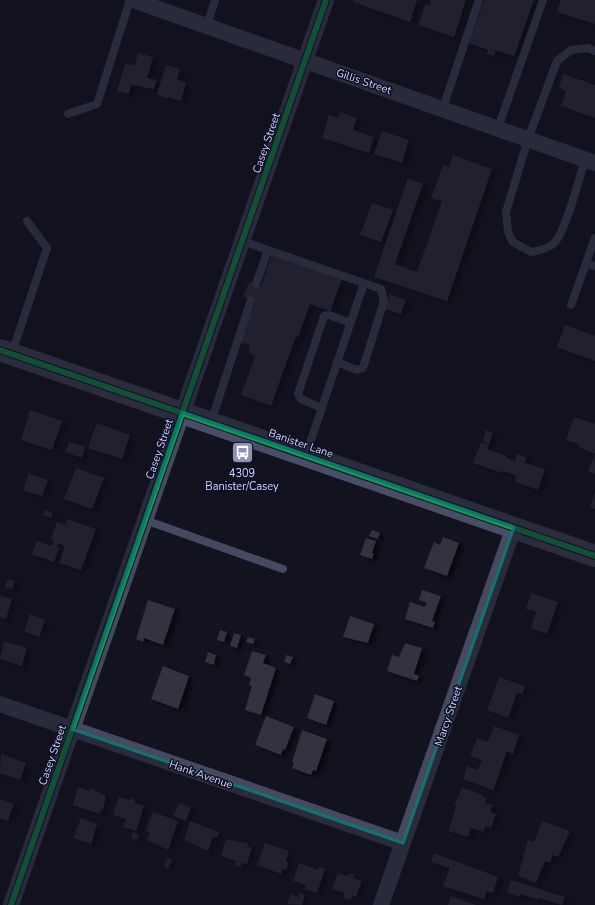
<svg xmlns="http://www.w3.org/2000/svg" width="595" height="905" viewBox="0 0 595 905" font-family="'Nunito Sans',sans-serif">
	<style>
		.building { fill: #303041; filter: url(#shadow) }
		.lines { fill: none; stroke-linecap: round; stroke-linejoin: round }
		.lane { stroke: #464a60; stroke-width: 8 }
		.street { stroke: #464a60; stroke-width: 16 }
		.secondary { stroke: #494e66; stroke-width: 22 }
		.cycleway-casing { stroke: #0d0e24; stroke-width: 8 }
		.cycleway { stroke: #139951; stroke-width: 6 }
		.marked { fill: none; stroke: #0f766e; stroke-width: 3; stroke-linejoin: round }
		.labels { text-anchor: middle; stroke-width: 3; stroke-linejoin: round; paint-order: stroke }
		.street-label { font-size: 11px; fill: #d0d5ff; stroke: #0d0e24 }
		.poi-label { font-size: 11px; fill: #d0d5ff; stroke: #0d0e24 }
	</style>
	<defs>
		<filter id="shadow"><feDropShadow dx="4.5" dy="2.5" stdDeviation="2" flood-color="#0009"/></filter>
	</defs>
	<rect width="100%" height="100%" fill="#12131f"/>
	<!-- building -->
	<path class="building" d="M354,0h63l-7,22 -57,-20z
		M431,0h35l-12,37 -36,-12 6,-15h-1l2,-6 4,2z
		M484,0h50l-20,56 -18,-6 -2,6 -7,-2 1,-4 -19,-7z
		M561,0h34v24l-38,-12z
		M138,53l15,4 -6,21 10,2 -3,9 -23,-4 -2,9 -12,-3 8,-27 10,1z
		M166,65l14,4 -3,10 9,4 -5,18 -13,-4 -1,2 -10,-5z
		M563,74l32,11v33l-34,-12 5,-15 -7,-3z
		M340,112l17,6 -4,12 21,7 -5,16 -47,-15 7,-23 9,3z
		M382,131l27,9 -7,23 -28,-9z
		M453,155l39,14 -45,132 -73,-24 34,-99 15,6 -28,80 22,8 25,-71 -11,-3 12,-33 6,2z
		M372,203l21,7 -12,32 -21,-7z
		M272,254l70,25 -12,32 -20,-7 -12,33 -2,-1 -25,70 -30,-11 14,-38 -6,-5v-7l-9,-3 15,-40 -12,-5 6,-15 12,4z
		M390,294l16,6 -5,14 -16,-5z
		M565,325l30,11v25l-38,-14z
		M30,410l32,11 -10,29 -31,-10z
		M574,417l21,7v50l-7,-3 7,-17 -17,-7 1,-3 -13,-4z
		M97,423l33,12 -8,24 -34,-11z
		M486,430l7,3 -4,11 -6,-3z
		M69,442l16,5 -3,11 -17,-6z
		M481,442l8,3 -2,4 20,7 -1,2 9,3 2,-7 10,4 -2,5 20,6 -7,21 -22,-8 -1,-7 -12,-4 -1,2 -29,-10z
		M76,468l28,10 -12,31 -28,-10z
		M29,473l19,7 -6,16 -19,-6z
		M595,492v17l-5,-2z
		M45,510l8,3 -2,5 -8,-3z
		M67,519l29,10 -15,41 -22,-7 6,-17 -7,-3 -2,4 3,1 -5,14 -22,-8 5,-13 15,5 2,-6 -3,-1 6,-17 8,3z
		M372,530l8,3 -2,6 -9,-3z
		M443,537l16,6 -12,33 -23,-8 10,-26 6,3z
		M366,538l10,3 -4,12h2l-2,6 -12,-4z
		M8,579l7,2 -3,8 -7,-2z
		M422,590l19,6 -9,25 3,1 -2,6 -28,-9 5,-17 15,5 2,-4 -8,-3z
		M531,593l27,9 -11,32 -16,-6 5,-16 -10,-3z
		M0,596l12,3 -6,20 -6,-2z
		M148,600l27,9 -12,36 -19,-7 -1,4 -7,-3z
		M30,614l15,6 -6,17 -15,-6z
		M350,616l24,8 -6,19 -25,-6z
		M220,630l7,2 -3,10 -7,-2z
		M234,633l7,2 -4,13 -7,-2z
		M248,637l7,2 -2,5 -7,-2z
		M4,641l23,7 -5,18 -22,-7z
		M405,643l17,5 -8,26 5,2 -2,5 -30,-10 5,-16 7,2z
		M252,651l14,4 -3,8 13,5 -15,47 -16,-5 7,-24 -3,-1 2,-7 -7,-3z
		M208,652l8,3 -2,10 -9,-3z
		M286,655l7,2 -3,7 -6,-2z
		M163,666l26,10 -11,33 -27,-10z
		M499,677l26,9 -3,9 -5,-2 -9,25 -21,-8z
		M315,694l19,7 -8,24 -19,-7z
		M266,716l28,11 -9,23 -2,-1 -2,6 -26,-10z
		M494,726l25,9 -6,19 -6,-3 -14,39 -30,-11 4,-13 11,4 4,-10 -12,-4 7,-18 11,4z
		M302,730l25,9 -11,32 -3,-1 -2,5 -19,-7 2,-6h-2z
		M1,754l25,9 -6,17 -20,-7z
		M78,787l11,4 1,-3 16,8 -3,14h-2l-1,4 -27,-9z
		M462,788l19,6 -1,1 7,3 -2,5 8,2 -3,7 6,2 -5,14 -6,-2 -1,6 -13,-4 -3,9 -20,-6 8,-24 -2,-1z
		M119,797l11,3v-2l5,2v3l9,3 -8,25 -13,-4 3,-8 -13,-4z
		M0,799l14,5 -6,17 -8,-3z
		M179,803l12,4 -5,14 -13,-5z
		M153,812l25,9 -10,29 -21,-10 3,-8 -4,-1z
		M81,818l16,6 -6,20 -18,-6z
		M190,821l29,11 -2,6 -4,-1 -5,14 -24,-11z
		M542,821l28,10 -12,26 -5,-2 -3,8 -5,-2 -9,22 -18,-7 10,-36 6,2z
		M133,832l6,3 -2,5 -6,-2z
		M226,839l22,4 -1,3 5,2 -5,16 -5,-1 -2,4 -6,-2 2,-4 -15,-5z
		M265,843l24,8 -3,10 3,1 -3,8 -3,-1 -2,5 -24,-9z
		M434,853l64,24 -5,16 -6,-2 -3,8 -41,-13 7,-18 -19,-6z
		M167,858l5,2 -4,9 -4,-2z
		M299,863l19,7 1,-3 6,2 -8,24 -13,-4 2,-4 -13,-4z
		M338,873l10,3 1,-3 5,2 -1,3 9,3 -6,16 -4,-1 -1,4 -8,-2 2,-5 -13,-4z
		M511,880l54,17 -3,8 -23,-7 -1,2 -17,-6 -1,3 -13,-4z
		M299,892l6,3 -3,10 -15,-1 4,-10 7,3z
		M451,896l25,9h-28z"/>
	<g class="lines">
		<!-- lane -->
		<path class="lane" d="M207,26l8,-26
			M443,108l36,-108
			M68,114l29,-10 33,-104
			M498,128l45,-128
			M585,160c-5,16 -20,74 -31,83 -6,6 -16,8 -23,9l-18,-10 -5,-10 -2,-20 22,-73 29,-78 14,-11 17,-2 7,3
			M242,241l139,48 3,12 -21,67 -6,2 -20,-8
			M586,264l9,2
			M256,284l12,-34
			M571,305l24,-67
			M12,353l35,-105 -20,-27
			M322,408l-21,-9 -3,-5 26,-78 5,-1 22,8
			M211,422l40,-122
			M306,455l58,-172
			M145,520l138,49"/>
		<!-- street -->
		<path class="street" d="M133,0l462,163
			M0,704l403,139
			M11,905l315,-905
			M381,905l133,-378"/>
		<!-- secondary -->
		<path class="secondary" d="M0,350l595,206"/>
		<defs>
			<path id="cycleway" d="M0,350l595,206
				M11,905l315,-905"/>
		</defs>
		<!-- cycleway casing -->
		<use href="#cycleway" class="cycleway-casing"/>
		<!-- cycleway -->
		<use href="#cycleway" class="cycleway"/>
	</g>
	<!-- marked area -->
	<path d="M0 0H595V905H0ZM182,412l332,115 -111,316 -331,-114z" fill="#12131f" fill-opacity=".55" fill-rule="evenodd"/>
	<path class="marked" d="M182,412l332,115 -111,316 -331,-114z"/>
	<!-- icons -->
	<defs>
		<symbol id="bus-square" viewBox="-11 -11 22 22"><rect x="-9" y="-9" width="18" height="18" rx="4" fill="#8e91b1" stroke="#0d0e24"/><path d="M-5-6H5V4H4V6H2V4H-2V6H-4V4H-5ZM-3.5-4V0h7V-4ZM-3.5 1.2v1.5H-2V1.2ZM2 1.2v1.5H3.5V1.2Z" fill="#fff"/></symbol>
	</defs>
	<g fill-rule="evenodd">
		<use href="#bus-square" x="230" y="440" width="25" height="25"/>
	</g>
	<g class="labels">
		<!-- street labels -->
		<g class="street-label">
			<text transform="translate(364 81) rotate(19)" y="4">Gillis Street</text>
			<text transform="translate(266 143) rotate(-71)" y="4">Casey Street</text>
			<text transform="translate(301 443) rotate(19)" y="4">Banister Lane</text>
			<text transform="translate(159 449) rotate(-71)" y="4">Casey Street</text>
			<text transform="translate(448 716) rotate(-71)" y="4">Marcy Street</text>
			<text transform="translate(52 755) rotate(-71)" y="4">Casey Street</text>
			<text transform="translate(201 774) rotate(19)" y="4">Hank Avenue</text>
		</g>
		<!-- poi labels -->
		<g class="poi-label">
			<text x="242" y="477">4309<tspan x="242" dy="13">Banister/Casey</tspan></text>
		</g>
	</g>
</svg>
